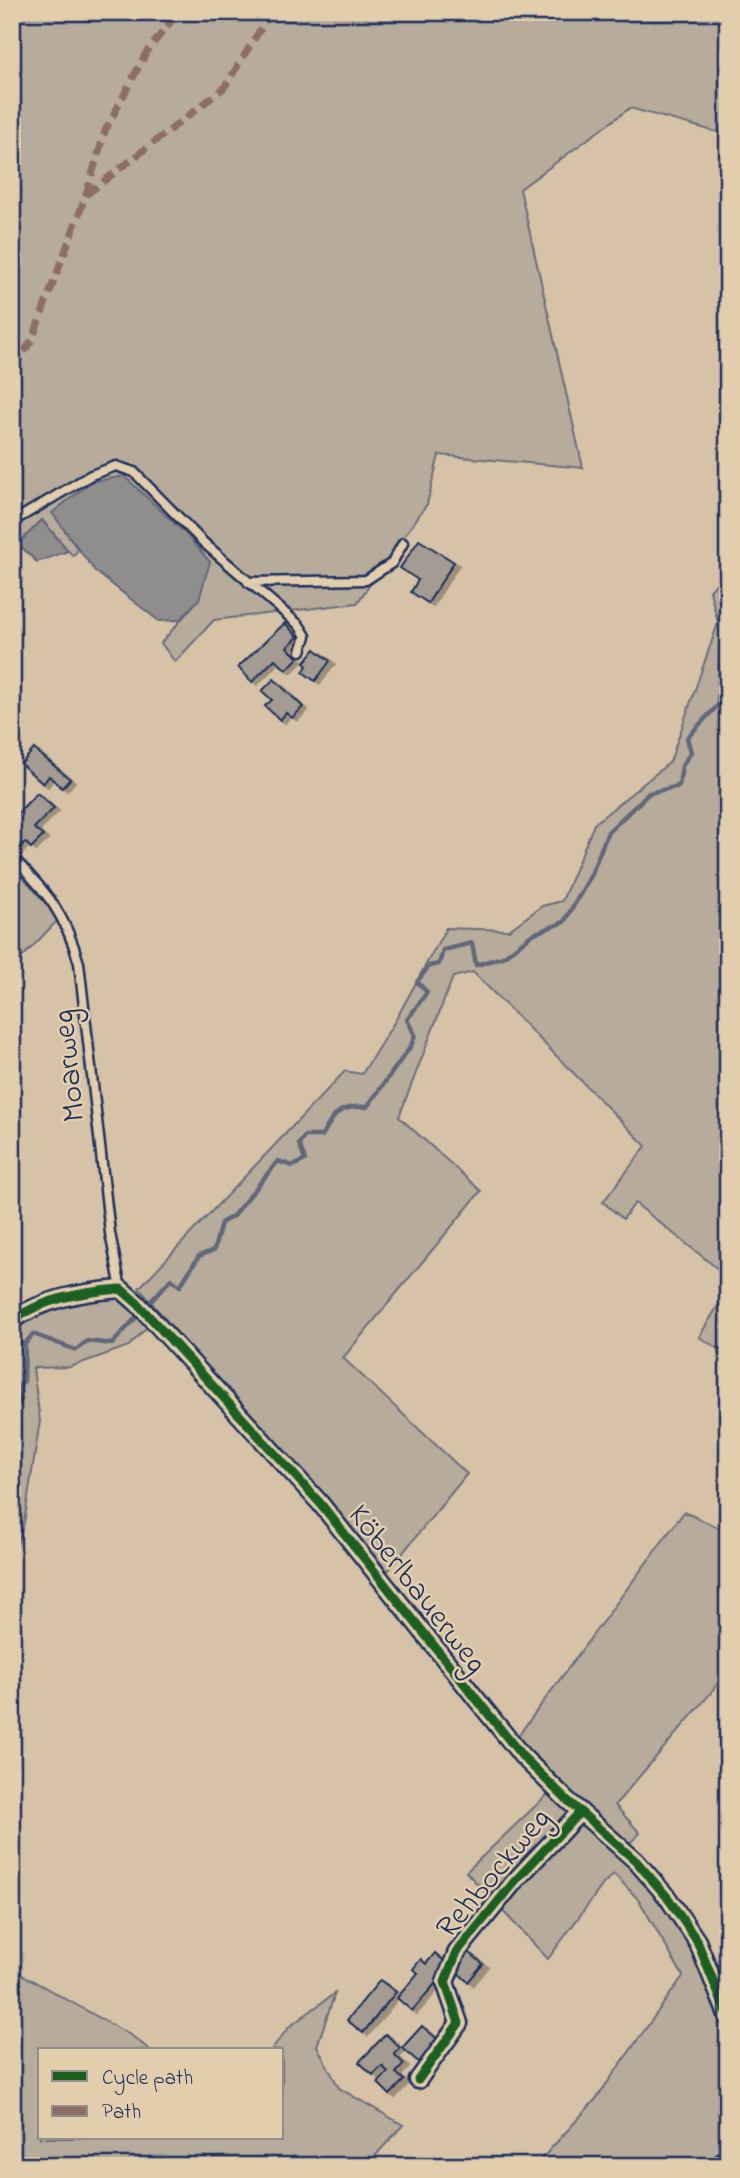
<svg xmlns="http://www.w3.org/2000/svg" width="740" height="2178" viewBox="0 0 740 2178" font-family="'Indie Flower',sans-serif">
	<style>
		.green { fill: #b7ab9b; stroke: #696d7c; stroke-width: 2 }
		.water { fill: #908d8d; stroke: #61677a; stroke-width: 2 }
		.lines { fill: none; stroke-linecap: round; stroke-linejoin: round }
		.stream { stroke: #61677a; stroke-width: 4.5 }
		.building { fill: #a49c93; stroke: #1b2f5e; stroke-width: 2; filter: url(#shadow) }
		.lane-casing { stroke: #1b2f5e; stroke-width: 13 }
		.street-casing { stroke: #1b2f5e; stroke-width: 21 }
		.secondary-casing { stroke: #1b2f5e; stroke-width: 26 }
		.lane { stroke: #e2cdac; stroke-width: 8 }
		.street { stroke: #e2cdac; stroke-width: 16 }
		.secondary { stroke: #e2cdac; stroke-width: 21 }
		.quiet { stroke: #8d6e63; stroke-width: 7; stroke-dasharray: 14 7; stroke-linecap: butt }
		.cycleway-casing { stroke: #e2cdac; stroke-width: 13 }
		.cycleway { stroke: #1b5e20; stroke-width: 9 }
		.labels { text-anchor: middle; stroke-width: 5; stroke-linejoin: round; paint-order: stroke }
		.street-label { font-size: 32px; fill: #1b2f5e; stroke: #e2cdac }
	</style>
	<defs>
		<filter id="shadow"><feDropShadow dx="5" dy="3" stdDeviation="0" flood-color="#0004"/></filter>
	</defs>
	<rect width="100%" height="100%" fill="#d6c3a7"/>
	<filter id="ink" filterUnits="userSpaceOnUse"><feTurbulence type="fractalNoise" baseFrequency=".0143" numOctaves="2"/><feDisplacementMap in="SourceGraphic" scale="14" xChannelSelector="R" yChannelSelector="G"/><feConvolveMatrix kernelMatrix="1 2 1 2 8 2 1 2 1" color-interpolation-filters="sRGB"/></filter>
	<g filter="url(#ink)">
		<!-- green -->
		<path class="green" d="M12,12h716v123l-98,-27 -110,81 63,279 -144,-13 -12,49 -70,99 -143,17 -39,42 -14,-19 38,-44 -146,-86 25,37 -5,6 -31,-36 -24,24 -6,10z
			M728,569v708l-93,-74 -12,16 -20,-17 43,-56 -173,-174 -20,5 -54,140 82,74 -138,167 124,116 -79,97 -124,-136 -125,-147 206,-217 17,3 33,-53 51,-93 63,2 33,-24 20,-5 32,-77 76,-62 48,-139 -8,-32z
			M12,864l47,55 -47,49z
			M728,1289v65l-29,-17z
			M102,1295c24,3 32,14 47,30l-20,21 -59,21 -37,1 7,53 -16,102 -12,38v-232l37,-23z
			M684,1512l44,20v136l-18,26 -95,111 25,28 -10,10 -48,-37 -67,-66z
			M549,1793l68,54 59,69 37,72 15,44v112l-16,22h-177l60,-66 88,-124 -44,-76 -25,-26 -10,9 -56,76 -82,-87z
			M12,1969l120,67 18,14h-110v88h242v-88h-11l18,-23 46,-34 -18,53 22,42 64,37 -37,41h-354z"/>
		<!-- water -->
		<path class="water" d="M124,476l63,59 23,27 -11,37 -19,21 -21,1 -64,-50 -43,-58 39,-31z
			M42,520l26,31 -31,11 -19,-18z"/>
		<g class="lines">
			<!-- stream -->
			<path class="stream" d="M12,1341l13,3
				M12,1413l9,-13 -3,-14 6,-5 1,-37 8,-10 43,16 11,-9 25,3 59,-65 9,7 19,-30 15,-6 7,-27 12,-7 45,-55 15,5 12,-6 -6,-16 6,-8h17c12,-23 18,-31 45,-29l44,-61 4,-11 -8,-15 20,-28 -10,-10 12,-16 10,-2 4,-14 29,-7 4,22 27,-8 30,-23 31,-12 26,-45 18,-45 41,-39 30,-7 3,-20 9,-14 -4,-14 31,-33 3,-59 7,-17
				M12,1436l3,26 -3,6"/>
		</g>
		<!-- building -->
		<path class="building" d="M419,540l35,22 -26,41 -17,-11 7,-12 -18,-12z
			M285,623l13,14 -11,10 11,11 -12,12 -11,-11 -23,23 -14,-15z
			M315,649l15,12 -15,20 -12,-9 4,-6 -3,-3z
			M274,679l29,28 -11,11 -6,-5 -6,7 -15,-14 7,-6 -10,-9z
			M34,749l36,30 -8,9 -13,-12 -6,8 -22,-20z
			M37,793l17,15 -20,20 9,8 -12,12 -6,-6 -8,9 -5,-5v-27z
			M469,1952l14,12 -15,18 -14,-13z
			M435,1953l15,13 -38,45 -15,-13 21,-25 -5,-4 8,-10 5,5z
			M380,1980l16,12 -33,41 -16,-13z
			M422,2026l19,16 -20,22 -19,-16z
			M386,2034l14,14 -6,6 10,10 -8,9 8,7 -14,15 -12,-12 10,-11 -6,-6 -9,9 -14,-13z"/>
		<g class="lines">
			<defs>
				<path id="lane" d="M12,522l79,-47 25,-9 18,6 70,71 95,82 7,11 -5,15
					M248,582l118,-2 26,-17 11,-20
					M12,857c36,36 53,57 67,106l31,270 11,56"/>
				<path id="street" d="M12,1320c33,-22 71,-28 109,-31l16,14 183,200 202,253 44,43 70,62 32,37 29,43 31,76
					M418,2080l41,-57 -14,-41 12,-30 57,-70 66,-70"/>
				<path id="secondary" d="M722,2166l6,-7"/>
			</defs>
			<!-- lane casing -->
			<use href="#lane" class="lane-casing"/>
			<!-- street casing -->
			<use href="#street" class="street-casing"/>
			<!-- secondary casing -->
			<use href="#secondary" class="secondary-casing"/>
			<!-- lane -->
			<use href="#lane" class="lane"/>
			<!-- street -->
			<use href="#street" class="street"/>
			<!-- secondary -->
			<use href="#secondary" class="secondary"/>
			<!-- quiet -->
			<path class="quiet" d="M86,195l138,-107 47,-76
				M12,369l20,-29 54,-145 19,-64 42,-80 32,-39"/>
			<defs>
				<path id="cycleway" d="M12,1320c33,-22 71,-28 109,-31l16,14 183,200 202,253 44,43 70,62 32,37 29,43 31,76
					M418,2080l41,-57 -14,-41 12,-30 57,-70 66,-70"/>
			</defs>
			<!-- cycleway casing -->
			<use href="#cycleway" class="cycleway-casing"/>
			<!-- cycleway -->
			<use href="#cycleway" class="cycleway"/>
		</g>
	</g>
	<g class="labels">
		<!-- street labels -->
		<g class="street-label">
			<text transform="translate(67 1066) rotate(-96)" y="11">Moarweg</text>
			<text transform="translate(419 1588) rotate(52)" y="11">Köberlbauerweg</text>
			<text transform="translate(492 1872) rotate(-50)" y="11">Rehbockweg</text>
		</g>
	</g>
	<!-- margin -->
	<rect width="740" height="2178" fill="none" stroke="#e2cdac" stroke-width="42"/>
	<rect x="21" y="21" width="698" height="2136" fill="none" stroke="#1b2f5e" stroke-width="2.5" filter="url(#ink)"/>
	<!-- legend -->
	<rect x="38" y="2048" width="245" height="91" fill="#e2cdac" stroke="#928e8d" stroke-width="2"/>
	<rect x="52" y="2071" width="35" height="10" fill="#1b5e20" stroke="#928e8d" stroke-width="2"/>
	<text x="102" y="2084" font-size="21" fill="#1b2f5e">Cycle path</text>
	<rect x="52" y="2106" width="35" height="10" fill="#8d6e63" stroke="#928e8d" stroke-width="2"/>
	<text x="102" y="2118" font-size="21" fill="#1b2f5e">Path</text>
</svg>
